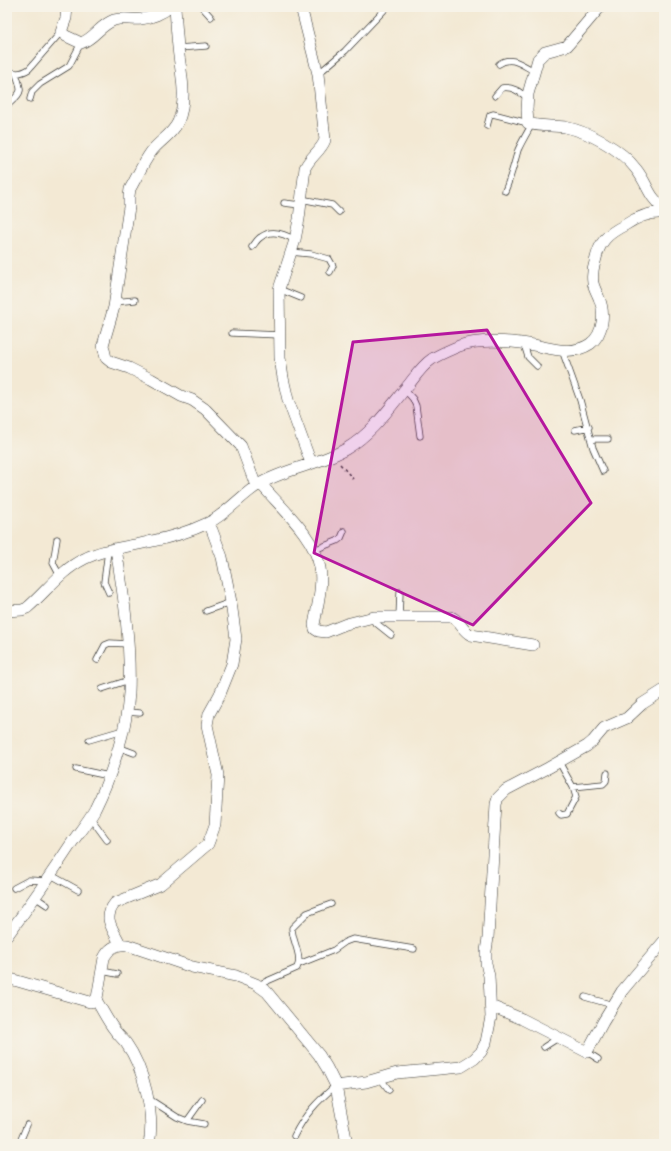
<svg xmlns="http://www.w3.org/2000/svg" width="671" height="1151" viewBox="0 0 671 1151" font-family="Itim,sans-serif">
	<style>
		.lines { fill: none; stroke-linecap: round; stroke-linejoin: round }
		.lane-casing { stroke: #3c3b38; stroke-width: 7 }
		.street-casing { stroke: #3c3b38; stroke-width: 12 }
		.path { stroke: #3c3b38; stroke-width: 1.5; stroke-dasharray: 3 3; stroke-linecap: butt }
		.lane { stroke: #fff; stroke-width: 5.5 }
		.street { stroke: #fff; stroke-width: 11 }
		.marked { fill: #b5179e; fill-opacity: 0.2; stroke: #b5179e; stroke-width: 3; stroke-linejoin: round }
	</style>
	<rect width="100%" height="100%" fill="#f7f3e8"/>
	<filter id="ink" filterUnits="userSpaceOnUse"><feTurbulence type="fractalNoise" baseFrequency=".025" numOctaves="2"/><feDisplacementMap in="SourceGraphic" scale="8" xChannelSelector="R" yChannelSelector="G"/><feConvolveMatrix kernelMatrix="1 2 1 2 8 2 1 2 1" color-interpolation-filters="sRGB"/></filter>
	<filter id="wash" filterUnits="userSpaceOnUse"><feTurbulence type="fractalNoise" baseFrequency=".012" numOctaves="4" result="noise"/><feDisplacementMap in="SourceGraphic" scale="16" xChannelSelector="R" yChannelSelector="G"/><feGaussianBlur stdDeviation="0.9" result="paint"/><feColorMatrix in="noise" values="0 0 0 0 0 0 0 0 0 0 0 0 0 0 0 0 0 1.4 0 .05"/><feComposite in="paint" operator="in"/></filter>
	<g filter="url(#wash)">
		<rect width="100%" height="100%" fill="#f3e9d4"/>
	</g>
	<g filter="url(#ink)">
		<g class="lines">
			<defs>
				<path id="lane" d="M202,7l9,10
					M178,48l28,-2
					M499,64c12,-9 23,1 35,7
					M7,69c7,6 14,5 22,0l32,-37
					M318,74l27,-23 42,-44
					M495,96l7,-8c10,-2 18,4 26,10
					M30,99l2,-7 8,-8 29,-18 12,-23
					M7,106c15,-15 16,-12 9,-32
					M487,126l3,-11 3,-1 35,9
					M505,191c6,-14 9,-27 13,-41 4,-9 9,-17 14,-26
					M301,199l31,6 7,7
					M284,203l16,2
					M252,247c3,-3 5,-8 9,-10 10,-8 24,-3 34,3
					M291,252l20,2 18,5 4,7 -3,6
					M279,289l22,9
					M114,302l21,-2
					M232,333l48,2
					M524,344l4,13 9,9
					M562,350l18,50 13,48 10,23
					M404,389l9,10 3,7 4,30
					M575,430l14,-3
					M591,439h17
					M57,539l-4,24 7,13
					M314,550l23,-9 4,-3 3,-7
					M108,551l-4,31 5,11
					M206,611l25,-9
					M399,618l1,-26
					M371,619l20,16
					M97,660l8,-15 5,-2 18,1
					M102,689l27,-9
					M127,712l13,1
					M89,740l34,-10
					M118,747l16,6
					M559,762l14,25 3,10 -9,17 -6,1 -2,-2
					M76,769l33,7
					M573,787l30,-3 3,-3 1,-8
					M90,817l17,23
					M51,875l27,15
					M14,888l15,-8 17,1
					M35,897l12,8
					M299,964l35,-14 11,-8 8,-3 61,10
					M102,971l15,3
					M258,985l39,-17c6,-12 -5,-27 -5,-40l15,-15 24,-9
					M585,997l28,8
					M544,1047l14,-9
					M587,1052l11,7
					M380,1078l9,12
					M149,1099l28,18 10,4 15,-21
					M187,1121l17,3
					M294,1136c11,-22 23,-34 41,-50
					M19,1144l8,-19"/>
				<path id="street" d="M67,7l-1,11 -5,14 5,4 15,7c13,-4 19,-18 33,-23 9,-3 18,0 27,-1 10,-1 22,-6 29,-12
					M175,7c1,16 2,33 4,49 3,22 8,45 -1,66 -6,13 -19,19 -27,30 -8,11 -14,25 -21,37l-1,7v11l-15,100 -11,38 3,13 5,4 18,6 22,11 30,17 11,4 13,9 36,37 15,40
					M301,7l17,67 7,66c-4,11 -15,17 -20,28l-6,51 -4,21 -16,49 1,69 3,20 5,22 23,63
					M600,7l-33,39 -22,6 -7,7 -10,35 -1,16 1,13c12,4 25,2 37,4 24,5 56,22 71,42 12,15 11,26 28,40
					M261,484c19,23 54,52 59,84 3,17 -3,40 -6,57l1,4 3,2 8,1 20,-8 28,-7h77c9,3 11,14 20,18l62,10
					M7,611l15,-1 5,-2c19,-16 34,-38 57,-49 19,-10 43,-12 64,-17 20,-4 41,-10 60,-19 19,-9 34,-29 53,-40 27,-15 59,-19 85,-34 27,-16 44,-42 64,-66 6,-8 13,-18 22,-24 8,-5 18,-9 27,-13 17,-6 44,-5 62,-3 23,2 48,15 69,1 14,-10 15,-32 9,-46 -2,-5 -5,-10 -6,-15 -1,-7 0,-15 2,-21 4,-20 12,-28 30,-37 11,-7 26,-13 39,-12
					M7,936c23,-31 45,-63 66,-95 7,-10 16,-21 22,-32 16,-32 32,-80 34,-116 2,-48 -5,-96 -13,-144
					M120,944c-7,-16 -18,-25 -5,-41l46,-19 47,-40 7,-19 3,-50 -11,-50 2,-11 11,-20 12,-30 4,-25 -5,-37 -9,-45 -10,-27 -4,-7
					M7,978l83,24 4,-1 3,-3 7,-40c5,-10 12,-14 23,-13l65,22 44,9 20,8 11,8 52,63 8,13 9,18 11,58
					M96,1000c6,9 11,20 18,29 3,5 8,9 12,14 18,25 29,72 23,101
					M491,1006l31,13 65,33 16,-30 19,-31 42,-50
					M336,1086l30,-4 31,-9 64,-6 13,-8 7,-7 5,-10 5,-25 -2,-41 -3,-13v-12l2,-13 8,-134 2,-6 8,-8 42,-22 39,-22 6,-5 11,-13 23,-10 15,-14 22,-14"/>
			</defs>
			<!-- lane casing -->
			<use href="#lane" class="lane-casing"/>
			<!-- street casing -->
			<use href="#street" class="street-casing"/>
			<!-- path -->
			<path class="path" d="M340,464l13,15"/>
			<!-- lane -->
			<use href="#lane" class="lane"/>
			<!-- street -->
			<use href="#street" class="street"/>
		</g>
	</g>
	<!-- marked area -->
	<path class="marked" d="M487,330l104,173 -118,122 -159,-72 39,-211z"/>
	<!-- margin -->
	<rect width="671" height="1151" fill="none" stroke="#f7f3e8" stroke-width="24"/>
</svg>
